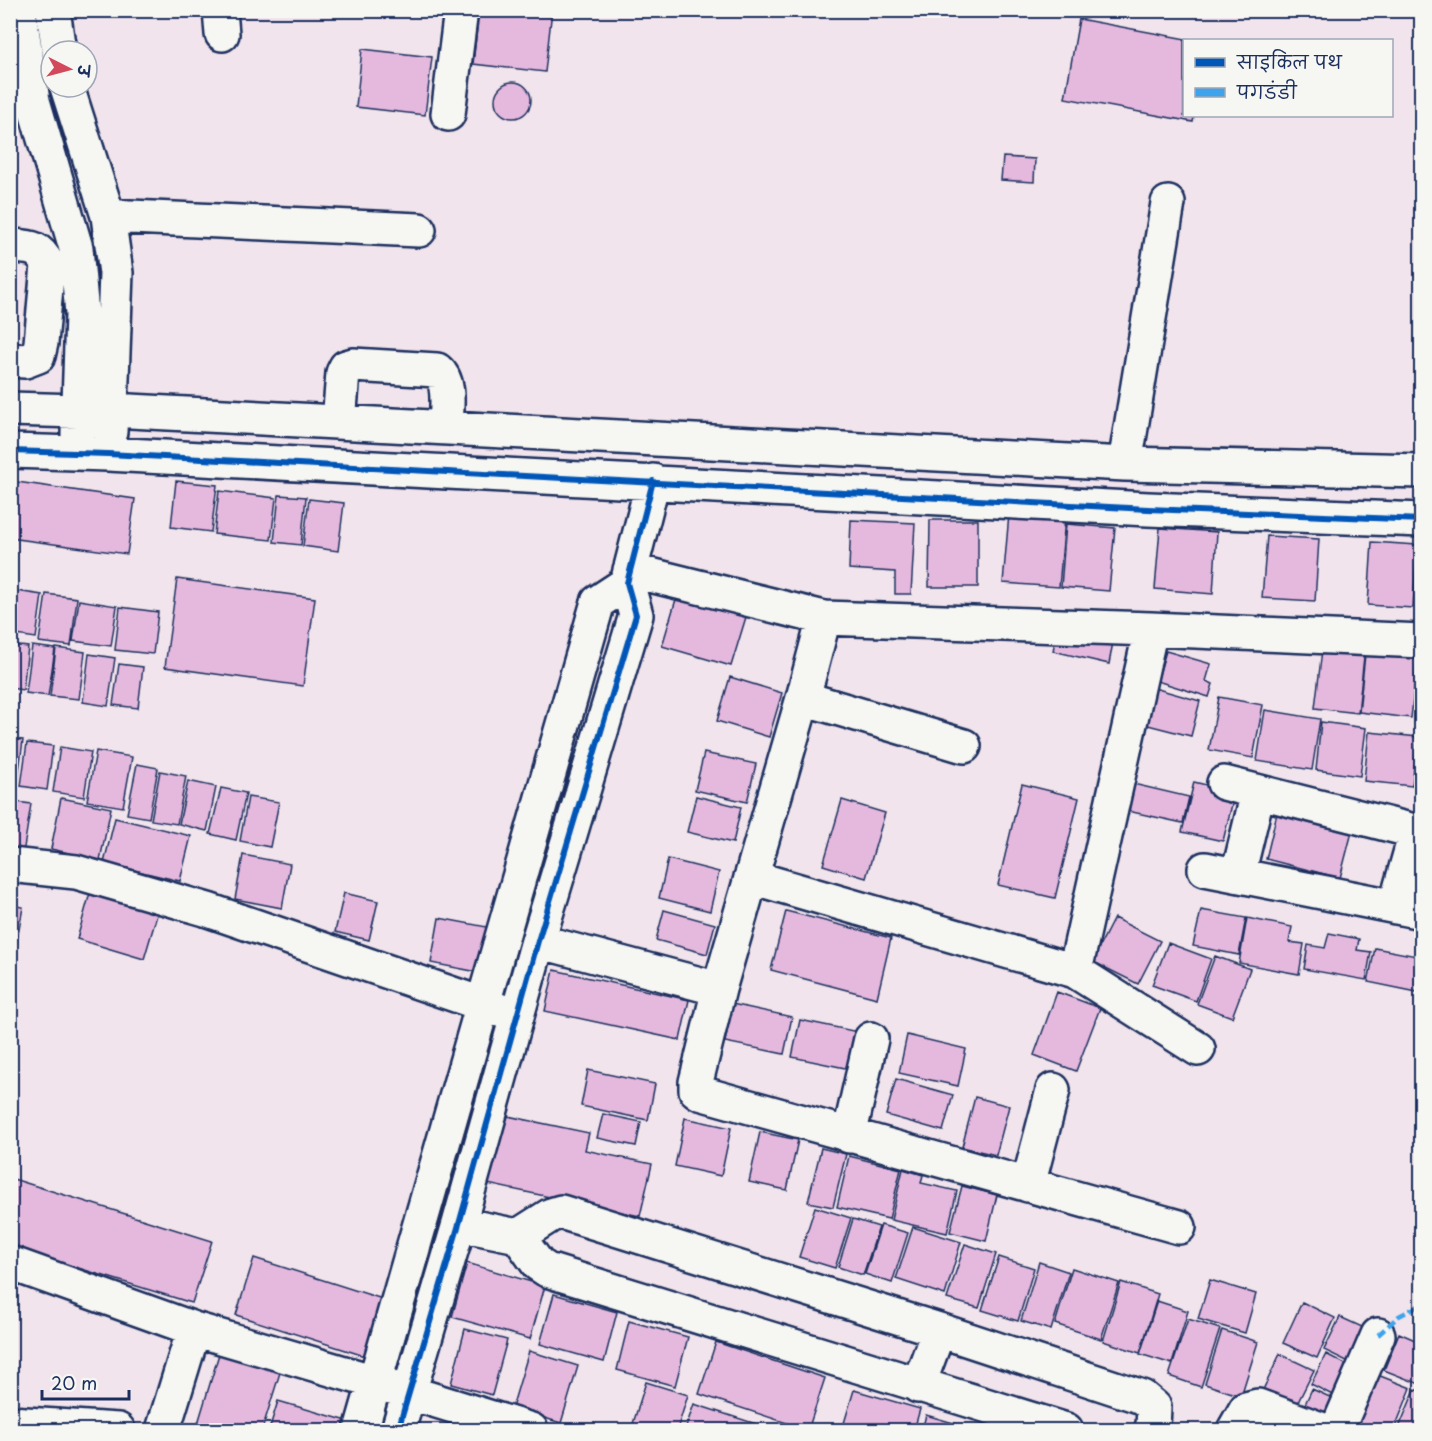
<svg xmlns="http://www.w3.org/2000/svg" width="1432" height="1441" viewBox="0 0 1432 1441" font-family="'Playpen Sans','Playpen Sans Deva',sans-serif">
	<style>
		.building { fill: #e5b9de; stroke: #1b2f5e; stroke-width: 1.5 }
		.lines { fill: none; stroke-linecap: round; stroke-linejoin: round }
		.minor-casing { stroke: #1b2f5e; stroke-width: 38 }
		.minor { stroke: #f6f6f2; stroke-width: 33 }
		.quiet { stroke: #3da3ed; stroke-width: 4.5; stroke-dasharray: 9 4.5; stroke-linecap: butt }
		.cycleway-casing { stroke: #f6f6f2; stroke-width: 10 }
		.cycleway { stroke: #0057b8; stroke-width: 6 }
	</style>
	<rect width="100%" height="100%" fill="#f1e4ec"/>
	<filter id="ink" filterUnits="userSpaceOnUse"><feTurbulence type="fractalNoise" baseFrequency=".0167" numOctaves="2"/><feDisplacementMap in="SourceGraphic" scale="12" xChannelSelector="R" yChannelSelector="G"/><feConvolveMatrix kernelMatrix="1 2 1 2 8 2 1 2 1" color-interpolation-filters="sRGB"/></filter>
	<g filter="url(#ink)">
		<!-- building -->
		<path class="building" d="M479,10h73l-7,62 -72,-8z
			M849,10h46l-1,7z
			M1079,19l112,21h-7v76h10l-1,6 -128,-24z
			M362,49l70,8 -7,58 -69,-8z
			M495 100a18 18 0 1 1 36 0a18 18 0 1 1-36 0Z
			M1003,157l32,2 -1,23 -33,-2z
			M10,481l125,18 -8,55 -117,-16z
			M176,481l41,4 -6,47 -40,-5z
			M219,491l57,7 -5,42 -57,-6z
			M279,495l27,2 -5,48 -27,-3z
			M309,499l35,4 -6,48 -35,-5z
			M1009,514l56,4 -6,69 -56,-4z
			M851,520l64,3 -4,71h-16v-22l-46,-3z
			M930,520h48v67h-49z
			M1066,524l49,4 -6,63 -48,-4z
			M1160,528l57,4 -4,62 -58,-5z
			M1267,536l52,3 -4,62 -53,-3z
			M1372,542l45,3 -4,63 -45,-3z
			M177,579l138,19 -12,88 -138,-19z
			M10,590l32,5 -6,43 -26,-4z
			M46,594l31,4 -6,48 -32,-4z
			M677,596l69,21 -15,49 -69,-20z
			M79,600l38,6 -6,40 -38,-5z
			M120,607l38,5 -5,42 -38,-4z
			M1057,630l56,12 -4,22 -56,-13z
			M1323,642l42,5 -7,66 -43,-5z
			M10,645l18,2 -5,43 -13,-2z
			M1366,645l52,6 -7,67 -52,-6z
			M32,646l23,3 -7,47 -22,-3z
			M56,648l29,4 -6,47 -29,-3z
			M1166,651l45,13 -5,17 7,3 -4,13 -52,-16z
			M89,654l26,4 -7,48 -25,-4z
			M119,664l24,3 -5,41 -25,-3z
			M730,677l52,16 -13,44 -52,-16z
			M1154,688l46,13 -9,35 -47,-12z
			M1219,697l44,8 -10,53 -44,-8z
			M1265,710l55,9 -8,51 -55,-9z
			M1321,722l45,6 -6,48 -44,-6z
			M1369,732l49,5 -6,49 -48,-5z
			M10,739l13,1 -6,46 -7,-1z
			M27,743l26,3 -6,44 -26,-4z
			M60,747l31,5 -7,45 -31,-5z
			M96,751l36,6 -9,50 -36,-6z
			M704,753l52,11 -9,38 -52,-12z
			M137,764l21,4 -9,50 -22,-4z
			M160,771l26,5 -9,48 -26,-4z
			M188,781l28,6 -9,44 -28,-7z
			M1194,782l41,10 -12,49 -41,-9z
			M1129,783l60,14 -6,26 -60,-13z
			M1022,784l57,14 -24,100 -57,-13z
			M221,788l25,5 -10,47 -26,-6z
			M696,796l45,11 -8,36 -46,-11z
			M248,797l31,5 -9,45 -30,-6z
			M61,798l50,10 -11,52 -49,-11z
			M842,800l43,13 -19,65 -43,-13z
			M10,801l21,3 -9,56 -12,-2z
			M1278,809l75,19 -13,50 -74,-19z
			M115,818l76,18 -11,45 -76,-18z
			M243,855l47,9 -8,44 -47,-9z
			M668,859l51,13 -9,39 -51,-13z
			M92,886l68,19 -16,54 -67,-20z
			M344,893l34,8 -9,39 -34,-8z
			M10,905l13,2 -11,62h-2z
			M664,910l51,14 -8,30 -51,-14z
			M1201,910l45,8 -7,37 -46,-9z
			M786,911l105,27 -14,60 -106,-28z
			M439,918l48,9 -9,45 -47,-9z
			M1114,918l46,23 -22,43 -46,-23z
			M1247,918l45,9 -3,15 15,2 -5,30 -60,-11z
			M1329,933l30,6 -2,11 14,2 -5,28 -62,-11 4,-24 17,3z
			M1168,943l43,16 -15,42 -44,-16z
			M1375,948l47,9v36l-54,-11z
			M1215,956l35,13 -18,48 -35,-13z
			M554,970l135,30 -9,40 -135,-29z
			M1057,992l43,16 -24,63 -42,-16z
			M732,1004l60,13 -8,37 -59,-12z
			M800,1020l63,13 -8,37 -63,-13z
			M907,1035l59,14 -8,37 -59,-13z
			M588,1070l67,14 -7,36 -67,-14z
			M896,1079l57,16 -10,36 -57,-16z
			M975,1097l34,9 -13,49 -34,-8z
			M498,1114l91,19 -4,17 67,14 -12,52 -157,-33z
			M603,1114l38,8 -5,24 -39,-8z
			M685,1118l46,10 -10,48 -46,-10z
			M760,1132l38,8 -11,50 -38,-8z
			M821,1148l25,6 -13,53 -25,-5z
			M849,1156l52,13 -12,50 -52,-12z
			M903,1169l20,6 -2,8 36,8 -10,42 -56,-13z
			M10,1178l202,63 -20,62 -182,-56z
			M962,1186l35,9 -11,46 -36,-9z
			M815,1207l36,11 -16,50 -36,-11z
			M853,1219l26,8 -16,48 -25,-8z
			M881,1225l27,8 -16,50 -27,-9z
			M913,1227l48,15 -16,53 -49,-16z
			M965,1244l31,10 -17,54 -32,-9z
			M999,1257l35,11 -16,53 -36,-11z
			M254,1258l138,44 -18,57 -138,-44z
			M1039,1262l30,10 -18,58 -30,-9z
			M467,1263l78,23 -15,53 -78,-22z
			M1072,1268l47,15 -18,56 -46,-15z
			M1210,1280l46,14 -11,39 -47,-14z
			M1121,1282l37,12 -18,59 -37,-12z
			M554,1294l63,18 -13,50 -64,-18z
			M1157,1301l31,10 -16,53 -32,-10z
			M1302,1302l33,16 -18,40 -34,-15z
			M1340,1317l31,14 -16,34 -31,-15z
			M1188,1319l32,10 -19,58 -32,-11z
			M629,1321l59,16 -13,49 -58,-16z
			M465,1329l42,11 -15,55 -41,-11z
			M1222,1330l36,12 -17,54 -36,-12z
			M1399,1333l23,10v42l-38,-15z
			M716,1342l109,36 -17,52 -109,-36z
			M222,1344l61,19 -21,67h-66z
			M529,1351l49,15 -17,57 -49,-15z
			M1280,1354l34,16 -19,38 -33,-16z
			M1326,1354l27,14 -15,30 -27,-14z
			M1370,1372l41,16 -17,42h-20l-23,-9z
			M646,1382l42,13 -11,35h-46z
			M1312,1389l31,14 -13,27 -31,-13z
			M1415,1389l7,3v38h-24z
			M854,1390l66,19 -6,21h-72z
			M278,1401l80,23 -2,6h-87z
			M694,1404l81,26h-90z
			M926,1415l51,15h-55z"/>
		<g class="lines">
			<defs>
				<path id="minor" d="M19,10l14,91 43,147 6,66 -4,120
					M53,10l6,41
					M220,10l2,24
					M67,87l41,129 8,57 -6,159
					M448,114l13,-104
					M108,216l311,14
					M10,246c20,1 29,0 38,19l-7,78 -3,13 -13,5 -15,-1
					M10,409l68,2 33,-1 1014,54 297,7
					M339,422l4,-49 3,-6 7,-2 84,5c15,12 9,41 9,58
					M10,451l98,3 1040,55 274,11
					M1125,464l43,-261
					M630,570l194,48 327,11 271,12
					M803,698l161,48
					M1224,783l198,50
					M10,865l66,7 132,38 297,102
					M1205,869l217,43
					M1238,875l20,-83
					M751,877l324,94 123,78
					M1395,907l21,-74
					M538,941l181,48 -23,93v8l4,3 479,134
					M1075,971l76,-342
					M719,989l84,-291 21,-80
					M849,1136l22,-97
					M1028,1185l25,-95
					M459,1224l59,12 20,28 9,6 519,160
					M518,1236l33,-21 10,-3 378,118 203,67 12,10 -1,20 -2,3
					M10,1263l184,66 181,53 156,48
					M918,1386l21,-56
					M10,1423l108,7
					M163,1430l31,-101
					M361,1430l237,-828 29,-19
					M398,1430l61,-206 79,-283 98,-326 -9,-32 26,-102
					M1234,1430l12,-21 12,-3 65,24
					M1337,1430l41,-95"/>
			</defs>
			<!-- minor casing -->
			<use href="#minor" class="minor-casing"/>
			<!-- minor -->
			<use href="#minor" class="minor"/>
			<!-- quiet -->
			<path class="quiet" d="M1378,1335l21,-19 23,-12"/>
			<defs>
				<path id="cycleway" d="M10,451l98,3 1040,55 274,11
					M398,1430l61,-206 79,-283 98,-326 -9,-32 26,-102"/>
			</defs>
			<!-- cycleway casing -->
			<use href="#cycleway" class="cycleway-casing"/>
			<!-- cycleway -->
			<use href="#cycleway" class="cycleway"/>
		</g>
	</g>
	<!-- margin -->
	<rect width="1432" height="1441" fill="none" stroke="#f6f6f2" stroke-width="36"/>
	<rect x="18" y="18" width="1396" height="1405" fill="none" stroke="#1b2f5e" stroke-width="2" filter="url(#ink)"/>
	<!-- legend -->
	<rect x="1183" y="39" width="210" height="78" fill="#f6f6f2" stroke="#9ea6b7" stroke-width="1.5"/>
	<rect x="1195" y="58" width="30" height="9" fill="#0057b8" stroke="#9ea6b7" stroke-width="1.5"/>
	<text x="1237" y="69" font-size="18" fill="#1b2f5e">साइकिल पथ</text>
	<rect x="1195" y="88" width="30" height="9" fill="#3da3ed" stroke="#9ea6b7" stroke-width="1.5"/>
	<text x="1237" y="99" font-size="18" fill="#1b2f5e">पगडंडी</text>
	<!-- north arrow -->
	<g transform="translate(69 69) rotate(96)"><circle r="28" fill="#f6f6f2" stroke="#9ea6b7" stroke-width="1.5"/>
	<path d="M0-4.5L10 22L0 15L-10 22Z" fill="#d1495b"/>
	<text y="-9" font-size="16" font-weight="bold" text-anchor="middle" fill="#1b2f5e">उ</text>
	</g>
	<!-- scale -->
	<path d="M42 1390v9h87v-9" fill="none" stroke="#1b2f5e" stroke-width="3"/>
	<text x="51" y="1390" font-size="18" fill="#1b2f5e" stroke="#f6f6f2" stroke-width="4.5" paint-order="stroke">20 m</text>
</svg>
